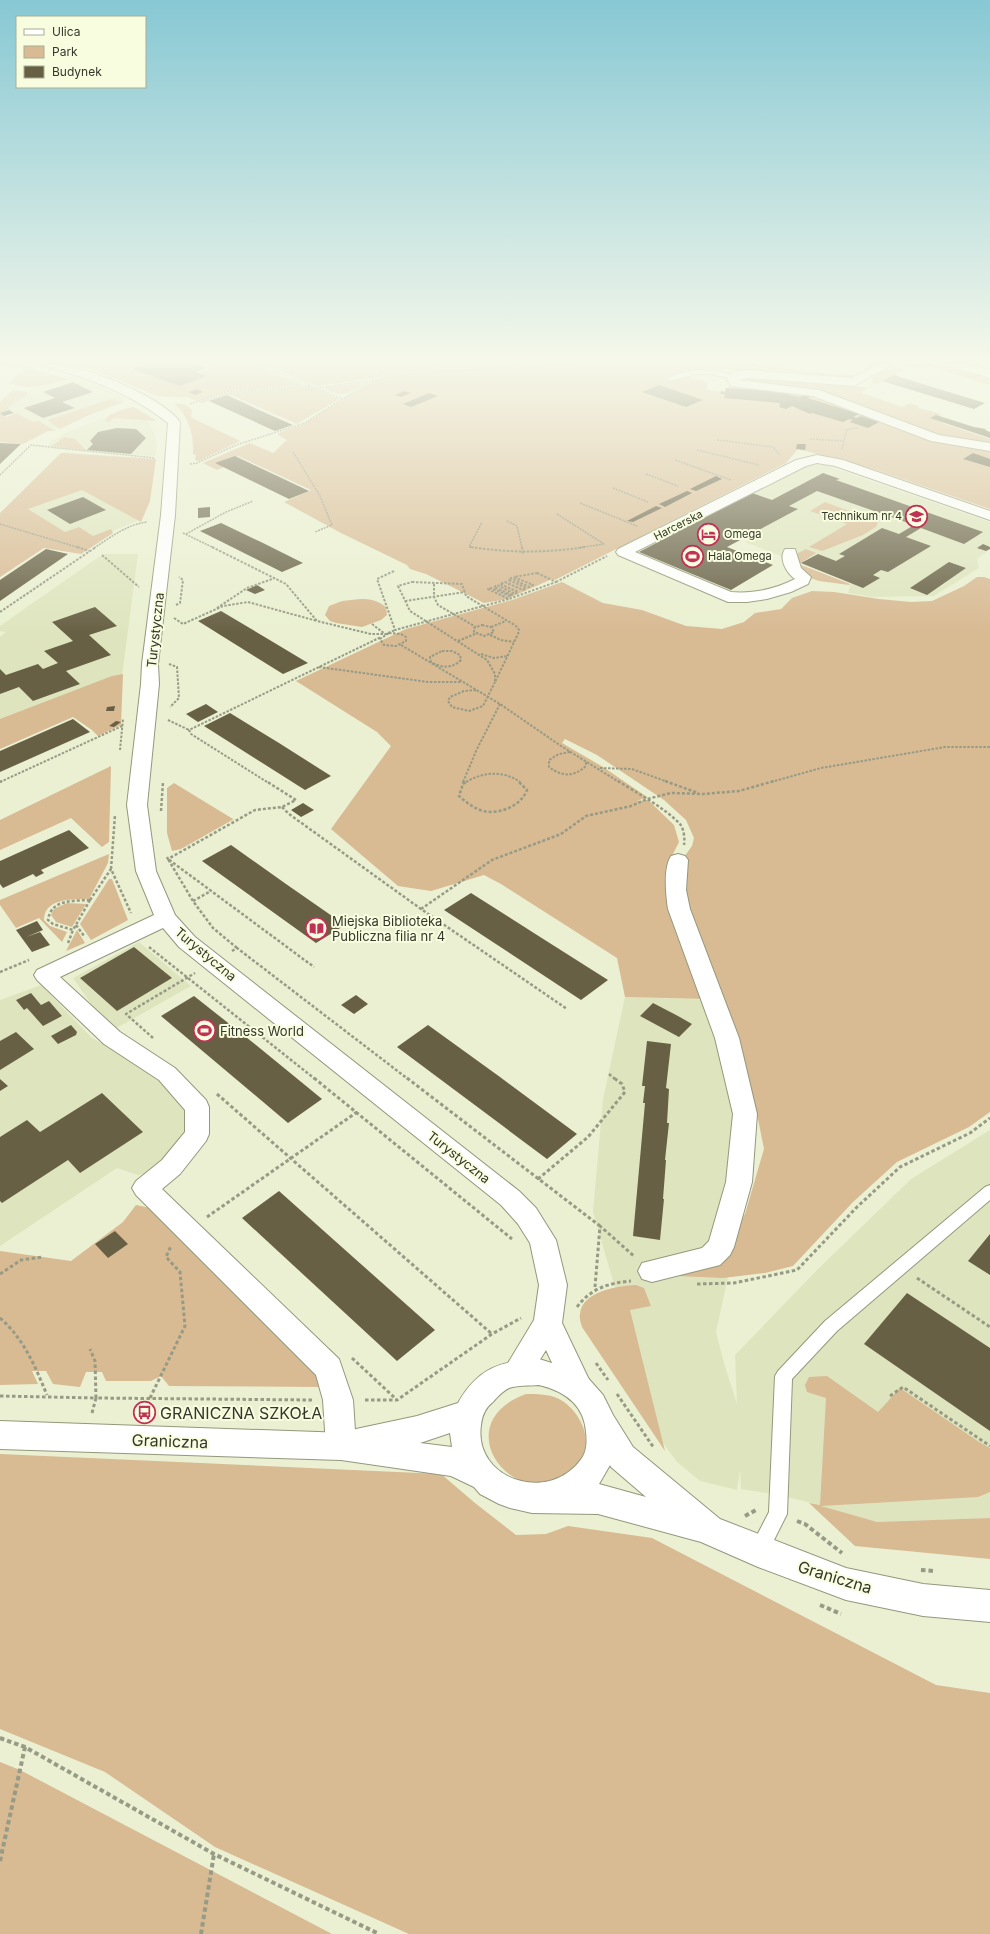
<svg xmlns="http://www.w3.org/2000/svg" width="990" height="1934" viewBox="0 0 990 1934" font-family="Inter,sans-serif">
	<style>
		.built { fill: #dee5be }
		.green { fill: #d8ba93 }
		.building { fill: #676045 }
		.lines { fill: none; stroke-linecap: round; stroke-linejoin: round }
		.service-casing { stroke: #93987c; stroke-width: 2 }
		.minor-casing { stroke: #93987c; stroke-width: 2 }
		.tertiary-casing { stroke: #93987c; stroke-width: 2 }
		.path-far4 { stroke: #979b85; stroke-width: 1.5; stroke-dasharray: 2 1; stroke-linecap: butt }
		.path-far3 { stroke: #979b85; stroke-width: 2; stroke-dasharray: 2.5 1.5; stroke-linecap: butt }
		.path-far2 { stroke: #979b85; stroke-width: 2.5; stroke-dasharray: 3 2; stroke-linecap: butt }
		.path-far1 { stroke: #979b85; stroke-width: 3; stroke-dasharray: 3.5 2.5; stroke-linecap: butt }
		.path { stroke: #979b85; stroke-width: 4; stroke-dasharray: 4.5 3; stroke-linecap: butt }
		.service { fill: #fff; fill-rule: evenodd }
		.minor { fill: #fff; fill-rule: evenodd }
		.tertiary { fill: #fff; fill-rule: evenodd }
		.labels { text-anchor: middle; stroke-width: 4; stroke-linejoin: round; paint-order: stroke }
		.far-poi-label { font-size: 11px; fill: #35372b; stroke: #f7fdde; text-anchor: start }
		.far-street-label { font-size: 11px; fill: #35372b; stroke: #f7fdde }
		.street-label { font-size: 13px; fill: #35372b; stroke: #f7fdde }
		.poi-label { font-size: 13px; fill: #35372b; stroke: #f7fdde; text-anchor: start }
		.near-poi-label { font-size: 16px; fill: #35372b; stroke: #f7fdde; text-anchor: start }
		.near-street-label { font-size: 16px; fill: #35372b; stroke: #f7fdde }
	</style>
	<rect width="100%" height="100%" fill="#eaf0d1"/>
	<!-- built -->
	<path class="built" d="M69,378l14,2 40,17 1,4 -55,22 -15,8 -24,-9 -25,-14 20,-14 15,-7z
		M132,407l13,9 10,18 2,13 -2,9 -101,-7 -6,-4 2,-3 17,-10z
		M64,452l87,7 -14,62 -58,24 -79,-24z
		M808,465h17l165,57v27l-13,10 2,9 -45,28 -62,1 -24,-4 3,-10 -106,-41 7,-4 -50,-20z
		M107,554h31l-16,122 -122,44v-83l6,-5 -6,-1v-5l100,-70z
		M139,942l52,44 -78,44 -6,-3 -34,-49z
		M41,985l51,53 64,35 28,29 7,27 -36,42 -17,4 -21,-7 -117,78v-246z
		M625,997l95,3 17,45 17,113 -38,174 8,31 13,41 -2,-49 83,-86 93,-90 79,-49v388l-135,5 -35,-18 -41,-10 -38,-6 -1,-19 -3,20 -37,-9 -23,-19 -19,-26 -65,-224 10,-113z"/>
	<!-- green -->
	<path class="green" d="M78,364h95l25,9 13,-5 -11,-4h50l54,21 -78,6 -29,10 -10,-4 -29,-1z
		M260,364h456l121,14 -128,-10 -20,2 -11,4 30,8 -1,8 19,2 6,-12 10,1 2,-4 105,8 20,3 -6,3 -1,2 40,14 8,-4 8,3v2l23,6 -6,5 9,3 -2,1 48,16v70l-117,-40 -75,-20 -12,14 -231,117 -3,-1 -45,20 -23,4 -58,-29 -16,-5 -3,-4 -66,-32 -57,-31 27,-12 -73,-34 -21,7 7,4 -7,3 -14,-7 47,-20 23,10 14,-13 -9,-5 1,-2 25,-9 70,-44 14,-4 -71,10z
		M730,364l45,1 30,7 49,3 3,2 -3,2 -10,-1z
		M901,364h37l52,15v6l-66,-20 -7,3z
		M889,367l16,3 -29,14 -4,-2v-5z
		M26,368l43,11c-16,4 -44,14 -60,3z
		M363,383c-18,13 -20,14 -41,5z
		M310,387l29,12 -42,25 -68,-30 -26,9 -4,-1 26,-9z
		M13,390l14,2v3l-20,13 3,1 -10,4v-11z
		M111,399l13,3 -35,13 -29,14 -13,-9z
		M174,403l12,2 6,5 -1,7 3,2 46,22 -41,20 -4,-1 1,-5 -3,-1c1,-20 -4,-37 -19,-51z
		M134,407l23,14 -43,-3 -5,4 -4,-1c3,-9 21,-12 29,-14z
		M0,413l7,4 10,-4 16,9 6,-1 16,10h-7l-25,13 -23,-2z
		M64,437l11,2 11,11 -34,-4z
		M61,453l95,6 -6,42 -9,21 -59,-32 -54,19 37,23 14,-5 14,9 18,-7 2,4 -32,21 -37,-6 -44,29v-64z
		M825,502l53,20 -2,5 -13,8 -41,16 -13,-4 38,-23 -37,-13z
		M806,549l10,4 -17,11 51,20 -1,1 -30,-4 -20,-7 -3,-20z
		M977,577h7l6,2v533l-21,15 -72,35 -44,40 -60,64 -28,7 -42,5 -46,-2 60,-48 8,-14 19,-65 -9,-45 -21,-65 -51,-135 1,-47 8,-11 2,-8 -8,-18 -22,-20 -67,-45 -32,-16 -3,4 41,24 44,30 -10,4 11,-1 26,25 5,17 -11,22 38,135 -81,-2 -8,-39 -116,-74 -17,-9 -53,16 -33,-5 -67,-57 60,-83 -14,-14 -81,-51 110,-52 106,-29 50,-18 41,21 39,7 44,16 36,3 22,-7 11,-9 26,-4 11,-11 20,-7 22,1 45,7 32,3 21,-1 32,-15z
		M360,599c11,0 17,1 26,8l1,8 -6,5 -19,7 -26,-4 -6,-2 -5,-6 4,-9 13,-5z
		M123,674l-2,51 -23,11 -6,-6 -19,-13 -73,32v-30l112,-43z
		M111,766l-2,76 -7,5 -31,-29 -71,32v-30z
		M174,783l59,36h1l-53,30 -9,2 -5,-18v-45z
		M109,854l-1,9 -19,36c-16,0 -45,-1 -45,21l6,6 17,6 -5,10 -23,-24 -23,10 -16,-23v-5z
		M109,879h3l16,41 -37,20 -11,-16z
		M67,903l19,1 -14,23 -16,-5 -5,-7 3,-6z
		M77,930l8,13 -19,8z
		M136,1205l19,4 155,151 12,27 -153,-1 -8,-10 -10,5h-45l-4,-9h-16l-6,15 -27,-3 -7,-13h-14l6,13 -38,1v-134l71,10 52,-39z
		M636,1285l8,3 7,18 -21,4 35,141 -83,-124c-1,-4 -3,-9 -2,-13 2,-23 38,-28 56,-29z
		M827,1376l51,36 22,-24 79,54 11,6v44l-12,5 -157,9 56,16 113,-4v41l-135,-13 -46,-43 11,2 6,-107 -19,-6 -2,-7 4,-8z
		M526,1394c11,0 23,0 33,5 21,11 37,43 19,64 -54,64 -139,-37 -52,-69z
		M0,1454l441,20 34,29 41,32 30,-1 22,-8 84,12 284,147 54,8v241h-581l-194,-87 -110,-75 -105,-43z
		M0,1762l20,8 312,164h-332z"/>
	<!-- building -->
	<path class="building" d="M146,364h49l12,4 -11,4 11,4 -27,10 -48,-17z
		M894,375l45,14 46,14 -11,6 -92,-28z
		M73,382l20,10 -31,10 13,6 -32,10 -19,-10 31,-10 -12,-6z
		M659,385l44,15 -17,7 -44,-15z
		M726,388l64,4 -1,3 11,2 6,-2 5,1 -3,2 51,16 -6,3 4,1 4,-2 18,6 -11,6 -18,-6 3,-2 -4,-1 -6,3 -31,-9 -2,1 -18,-8 -6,3 -7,-2 1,-4 -56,-5 1,-4h-5l1,-3 4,1z
		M197,389l6,3 -8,3 -6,-3z
		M404,391l7,2 -10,4 -6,-2z
		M429,393l9,3 -27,11 -8,-3z
		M227,395l32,15 34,15 -18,6 -66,-30z
		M9,410l5,3 -10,3 -4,-3z
		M936,415l38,12 12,2 -1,1 5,2v6l-60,-20z
		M117,428l19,1 10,9 -15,16 -44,-4 6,-6 -3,-3 8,-9z
		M0,443l21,1 -21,20z
		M797,444h9l-1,6 -9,-1z
		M973,453l17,6v8l-27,-8z
		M235,456l36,17 38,18 -20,8 -74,-36z
		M823,473l17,6 -4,1 147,52 -19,12 -43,-16 -15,9 25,9 -43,26 -7,-2 -8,5 7,3 -17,10 -62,-25 17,-9 18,7 9,-5 -6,-2 43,-26 17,6 15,-9 -97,-34 -28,15 9,3 -71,38 46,18 -42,25 -92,-38 113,-59 20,7z
		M716,476l6,3 -26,12 -6,-2z
		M687,491l5,2 -27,14 -6,-3z
		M83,497l23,13 -36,14 -23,-14z
		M656,506l6,2 -29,14 -6,-1z
		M210,507v10l-12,1v-10z
		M221,523l40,19 42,21 -21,9 -82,-41z
		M983,544l7,3v2l-4,2 -9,-3z
		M46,549l22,5 -68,47v-21z
		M949,562l17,6 -39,27 -17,-7z
		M257,585l8,5 -10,4 -9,-4z
		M95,607l22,19 -28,9 22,20 -45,16 14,13 -47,17 -14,-14 -19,7v-25l6,6 32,-11 5,5 15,-6 -14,-12 29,-10 -21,-19z
		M221,611l42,25 45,27 -25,11 -85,-53z
		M206,704l12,8 -20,10 -12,-8z
		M115,706l-1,5h-8l1,-4z
		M230,713l49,30 52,33 -26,14 -101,-64z
		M73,719l17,13 -90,40v-21z
		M116,721l5,1 -7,5 -5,-1z
		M303,803l11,7 -13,7 -10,-7z
		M69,830l20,18 -48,22 3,3 -8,4 -3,-3 -30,14 -3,-4v-23z
		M231,845l55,39 59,41 -29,18 -114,-82z
		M471,893l66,42 71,45 -27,20 -137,-90z
		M37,921l6,9 -17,7 14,-5 10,13 -18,7 -16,-22z
		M134,947l38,31 -55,33 -37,-33z
		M31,993l10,12 8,-4 13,15 -19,10 -16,-18 -3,2 -8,-10z
		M356,995l12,9 -14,10 -13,-9z
		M194,996l62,49 66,54 -34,24 -127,-107z
		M653,1003l25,13 14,8 -13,13 -39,-21z
		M71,1025l6,7 -1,3 -18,9 -7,-8z
		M428,1025l72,52 77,57 -30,25 -150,-112z
		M16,1032l18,17 -34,21v-29z
		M647,1041l24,3 -5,44 3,1 -2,34h2l-4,37h1l-3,39h1l-4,41 -27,-4 12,-133h-2l2,-17h-3z
		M0,1079l8,7 -8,5z
		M102,1093l41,39 -63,41 -12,-13 -66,43 -2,-2v-64l27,-17 13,12z
		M279,1191l74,66 82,73 -38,31 -155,-143z
		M115,1231l13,13 -20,14 -13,-14z
		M990,1234v41l-22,-14z
		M907,1293l83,55v83l-126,-87z"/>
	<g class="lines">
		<defs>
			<path id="service" d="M695,370l23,1 21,6 -4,2 -25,-5h-15l-24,7 -4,-2 10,-5z
				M990,1185v15l-153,131 -45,48 -5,135 -22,44 -7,2 -7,-2 -2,-7 20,-39 6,-136 3,-5 47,-50 160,-134z"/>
			<path id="minor" d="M43,364c31,-4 119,32 137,58l-5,93 -17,149 1,20 -12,121 9,66 19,44 20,22 324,254 17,17 20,32 11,45 -5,38 31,65 -5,9 -10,4 -10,-4 -22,-47 -20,32 -10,4 -10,-4 -4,-9 32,-53 5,-35 -9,-42 -12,-19 -17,-19 -322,-258 -16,-19 -103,49 60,55 55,36 31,32 3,7v27l-3,7 -26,33 -18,15 177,170 14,41 3,46 -4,10 -11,4 -11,-4 -4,-10 -3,-46 -7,-25 -180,-180 -4,-7 4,-7 26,-21 23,-28v-22l-26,-30 -55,-36 -67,-64 -3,-5 3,-5 117,-55 -18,-44 -9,-66 14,-121 1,-20 19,-149 7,-92c-37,-29 -78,-45 -123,-57z
				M879,364h14l-39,22 -107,-8 -8,2 80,10 120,45 51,8v8l-59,-10 -118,-45 -82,-10 -4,-7 7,-7 13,-2 105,8z
				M947,364h18l25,6v8l-41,-12z
				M817,455l26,5 147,51v9l-155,-54 -18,-3 -11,3 -171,86 96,40c23,2 44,-3 64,-13 -8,-6 -17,-20 -10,-30h10l6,19 10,9 -3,7 -17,8 -24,7 -20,3h-19l-110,-47 -2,-3 2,-3 178,-89z
				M678,854l7,2 3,4 -2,30 4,19 49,129 18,76 -5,68 -18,65 -4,8 -10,10 -68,17 -10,-3 -4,-8 4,-8 60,-15 7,-7 17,-59 7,-68 -18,-76 -47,-129c-2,-14 -5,-41 3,-53z"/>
			<path id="tertiary" d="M539,1359l35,11 14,8 15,17 10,20 20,32 87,72 126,49 77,16 67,6v32l-67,-6 -77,-16 -88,-33 -57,-25 -103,-28 -66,-1 -22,-5 -11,-4 -19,-10 -6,-7 -23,-11 -110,-16 -341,-11v-28l346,12 10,-4 61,-13 41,-13c20,-35 42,-42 81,-44zM539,1385c25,6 45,19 47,47 1,8 1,19 -4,26 -32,47 -109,22 -101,-33 1,-9 4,-17 12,-23 4,-5 10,-11 16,-14 9,-3 20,-2 30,-3zM450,1433l2,14 -32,-4zM610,1465l1,2 35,30 -47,-13z"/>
		</defs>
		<!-- service casing -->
		<use href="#service" class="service-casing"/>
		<!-- minor casing -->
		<use href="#minor" class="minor-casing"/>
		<!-- tertiary casing -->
		<use href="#tertiary" class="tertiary-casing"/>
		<!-- path-far4 -->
		<path class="path-far4" d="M0,364l33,4
			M255,364l55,21
			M425,372l20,-8
			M372,379l30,-15
			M317,388l50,-7
			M190,404l35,-12 85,-6 33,13 26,-18 47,-8 159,-9
			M810,439l34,2
			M717,440l56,7 7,8
			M842,449l5,-20 12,-1
			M697,450l62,15
			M293,452l27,44 12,29 -17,7
			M675,460l56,20
			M190,464l7,-1 39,-18 69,-22 37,-24
			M646,474l32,12
			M0,475l31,-30 124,13
			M613,488l35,14
			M580,503l57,23
			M557,514l47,30
			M507,521l10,5 5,22
			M0,524l80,24
			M183,533l31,15
			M186,534l40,-22 27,-11
			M94,548c17,-11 32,-23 53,-26
			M477,548l-8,-1 13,-25
			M578,548l26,-4"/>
		<!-- path-far3 -->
		<path class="path-far3" d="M77,547l12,4
			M212,547l74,37 31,37 54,13h15l9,-4
			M471,547c38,6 75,6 114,0
			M522,547l1,7
			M102,555l37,32
			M394,571l-17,8 18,51 114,-31
			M537,573l19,9 -47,17 -21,-10 3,-1 19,8 2,-1 -18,-8 3,-2 18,9 3,-2 -18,-8 5,-2 18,8 3,-2 -17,-8 2,-2 18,9 4,-2 -19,-8z
			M412,582l50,2 4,12 50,30 3,4 -1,4 -23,48v-8l-8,-14 -77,-49 -12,-25z
			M556,582l51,-26
			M434,584v13l4,8 38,22
			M405,601l60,-9
			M176,605l4,-2 3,-23 -4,-3
			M217,608l30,-20 28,-10
			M0,612l96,-65
			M174,618l9,6 40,-18 25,-4 69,19
			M372,624l13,10
			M482,625l9,2 3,5 -10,4 -10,-4v-4z
			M491,627l15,-6
			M389,633l12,1 5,3v4l-10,5 -12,-1 -4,-6z
			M490,635l11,5 13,2
			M458,641l17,-7
			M401,645l99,59 61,42 58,36
			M442,651h10l8,4 1,5c-9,9 -20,8 -30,2l-1,-5z
			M481,654l13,4 14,-2
			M169,664l8,3 2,31 -9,9
			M319,667l109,15h33
			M476,690l-12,1 -14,6 -2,4 4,6 17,4 14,-5 12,-24
			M168,720l21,10
			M120,750l3,-31
			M570,752l-11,2 -10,6v7c13,10 25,10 37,-1v-5
			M600,768l32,1 36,13
			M0,782l122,-56
			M267,782l-76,-48 -2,-4 192,-93
			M463,782l14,-33 23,-45
			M466,782c17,-10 37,-12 54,0
			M771,782l50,-14 124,-21h45"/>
		<!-- path-far2 -->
		<path class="path-far2" d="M464,781l-5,15c7,6 14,12 24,15 16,4 38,-5 44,-21l-9,-9
			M618,781c19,12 47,27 62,43 4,5 5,15 4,21
			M665,781l33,12
			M0,782l2,-1
			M463,784l5,-3
			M282,807l7,7 132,95 146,100
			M161,811l2,-29
			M167,857l1,2 87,-49 27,-3 14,-7 -30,-19
			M111,869l4,-54
			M90,900l-17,30 -20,-6 -5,-4c3,-21 25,-19 42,-20z
			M90,900l21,-31 20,44
			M193,901l18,-10
			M421,909l71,-49 69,-26 25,-18 45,-10 16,-7 24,-6 32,1 36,-3 35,-10
			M76,925l8,11
			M68,943l5,-13
			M149,947l166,132
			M237,948l-24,-20 -20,-27 -25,-42 146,108
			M232,951l5,-3 171,131
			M0,972l29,-12
			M153,1038l-27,-24 69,-41
			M609,1074l6,5"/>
		<!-- path-far1 -->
		<path class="path-far1" d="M314,1078l198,161
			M407,1078l193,148
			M217,1094l275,240
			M538,1179l50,-42 37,-45 -3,-8 -8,-6
			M207,1217l150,-105
			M0,1274l21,-14 22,-3
			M917,1278l73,49
			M697,1284l37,-1 63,-13 60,-63 43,-40 70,-34 20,-15
			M595,1287l5,-61 35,31
			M577,1307c14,-19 32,-24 54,-26
			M0,1318c24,21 35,48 47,77
			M352,1358l44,41
			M596,1363l12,17
			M617,1394l37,54
			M0,1396l96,2 -1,-37 -5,-12
			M890,1396l13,-9 87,59
			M150,1398l35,-72 -5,-54 -14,-15 5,-11
			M365,1400h32l95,-66 29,-16
			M92,1413l4,-15 216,2"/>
		<!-- path -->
		<path class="path" d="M745,1516l11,-6
			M797,1521l8,3 37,29
			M921,1570l13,1
			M820,1605l21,9
			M0,1738l25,9 189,107 165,80
			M0,1861l25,-114
			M201,1934l13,-80"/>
		<!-- service -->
		<use href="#service" class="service"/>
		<!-- minor -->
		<use href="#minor" class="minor"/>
		<!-- tertiary -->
		<use href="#tertiary" class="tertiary"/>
	</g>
	<!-- sky -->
	<linearGradient id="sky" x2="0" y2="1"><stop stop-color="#87c8d4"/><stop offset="0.57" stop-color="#f6f8ea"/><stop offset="1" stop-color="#f6f8ea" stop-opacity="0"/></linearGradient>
	<rect width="990" height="634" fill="url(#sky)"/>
	<!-- icons -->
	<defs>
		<symbol id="school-ring" viewBox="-11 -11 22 22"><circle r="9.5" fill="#f7fdde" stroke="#c13156" stroke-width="1.5"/><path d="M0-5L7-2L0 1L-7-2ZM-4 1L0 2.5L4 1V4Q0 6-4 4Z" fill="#c13156"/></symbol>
		<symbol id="hotel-ring" viewBox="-11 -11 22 22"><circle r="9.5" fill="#f7fdde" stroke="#c13156" stroke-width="1.5"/><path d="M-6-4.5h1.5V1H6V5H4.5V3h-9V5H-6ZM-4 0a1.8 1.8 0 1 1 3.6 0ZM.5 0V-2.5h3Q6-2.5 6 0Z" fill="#c13156"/></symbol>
		<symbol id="stadium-ring" viewBox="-11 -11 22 22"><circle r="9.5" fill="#f7fdde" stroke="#c13156" stroke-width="1.5"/><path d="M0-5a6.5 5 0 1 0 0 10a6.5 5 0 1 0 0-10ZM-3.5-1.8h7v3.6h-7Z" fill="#c13156"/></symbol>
		<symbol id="library-ring" viewBox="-11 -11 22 22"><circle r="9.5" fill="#f7fdde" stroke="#c13156" stroke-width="1.5"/><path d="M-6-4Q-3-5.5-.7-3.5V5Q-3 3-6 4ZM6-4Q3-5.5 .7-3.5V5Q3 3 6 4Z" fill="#c13156"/></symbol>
		<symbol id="bus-ring" viewBox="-11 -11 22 22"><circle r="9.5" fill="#f7fdde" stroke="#c13156" stroke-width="1.5"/><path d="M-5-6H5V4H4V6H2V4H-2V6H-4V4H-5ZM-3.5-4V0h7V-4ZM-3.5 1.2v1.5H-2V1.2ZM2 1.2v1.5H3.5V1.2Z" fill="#c13156"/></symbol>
	</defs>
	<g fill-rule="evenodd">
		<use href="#school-ring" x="904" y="504" width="25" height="25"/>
		<use href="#hotel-ring" x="696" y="522" width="25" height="25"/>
		<use href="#stadium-ring" x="680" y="544" width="25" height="25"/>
		<use href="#library-ring" x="304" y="916" width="25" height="25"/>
		<use href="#stadium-ring" x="192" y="1018" width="25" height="25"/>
		<use href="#bus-ring" x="132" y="1400" width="25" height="25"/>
	</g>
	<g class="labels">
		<!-- far-poi labels -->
		<g class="far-poi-label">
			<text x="902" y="520" text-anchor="end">Technikum nr 4</text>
			<text x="724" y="538">Omega</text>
			<text x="708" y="560">Hala Omega</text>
		</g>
		<!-- far-street labels -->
		<g class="far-street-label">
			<text transform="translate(678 525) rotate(-27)" y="4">Harcerska</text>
		</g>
		<!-- street labels -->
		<g class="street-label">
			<text transform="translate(155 630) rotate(-84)" y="5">Turystyczna</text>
			<text transform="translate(206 954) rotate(40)" y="5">Turystyczna</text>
			<text transform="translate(459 1157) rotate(38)" y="5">Turystyczna</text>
		</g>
		<!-- poi labels -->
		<g class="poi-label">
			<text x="332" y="926">Miejska Biblioteka<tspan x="332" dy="15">Publiczna filia nr 4</tspan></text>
			<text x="220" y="1036">Fitness World</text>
		</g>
		<!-- near-poi labels -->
		<g class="near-poi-label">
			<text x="160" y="1419">GRANICZNA SZKOŁA</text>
		</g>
		<!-- near-street labels -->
		<g class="near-street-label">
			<text transform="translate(170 1441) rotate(2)" y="6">Graniczna</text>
			<text transform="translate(835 1577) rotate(17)" y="6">Graniczna</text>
		</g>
	</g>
	<!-- legend -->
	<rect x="16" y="16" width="130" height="72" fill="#f7fdde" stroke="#a9ae96"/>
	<rect x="24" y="29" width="20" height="6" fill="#ffffff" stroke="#a9ae96"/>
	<text x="52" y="36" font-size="12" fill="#35372b">Ulica</text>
	<rect x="24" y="46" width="20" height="12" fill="#d8ba93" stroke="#a9ae96"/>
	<text x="52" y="56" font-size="12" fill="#35372b">Park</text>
	<rect x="24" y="66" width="20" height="12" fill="#676045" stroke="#a9ae96"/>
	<text x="52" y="76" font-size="12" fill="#35372b">Budynek</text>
</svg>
